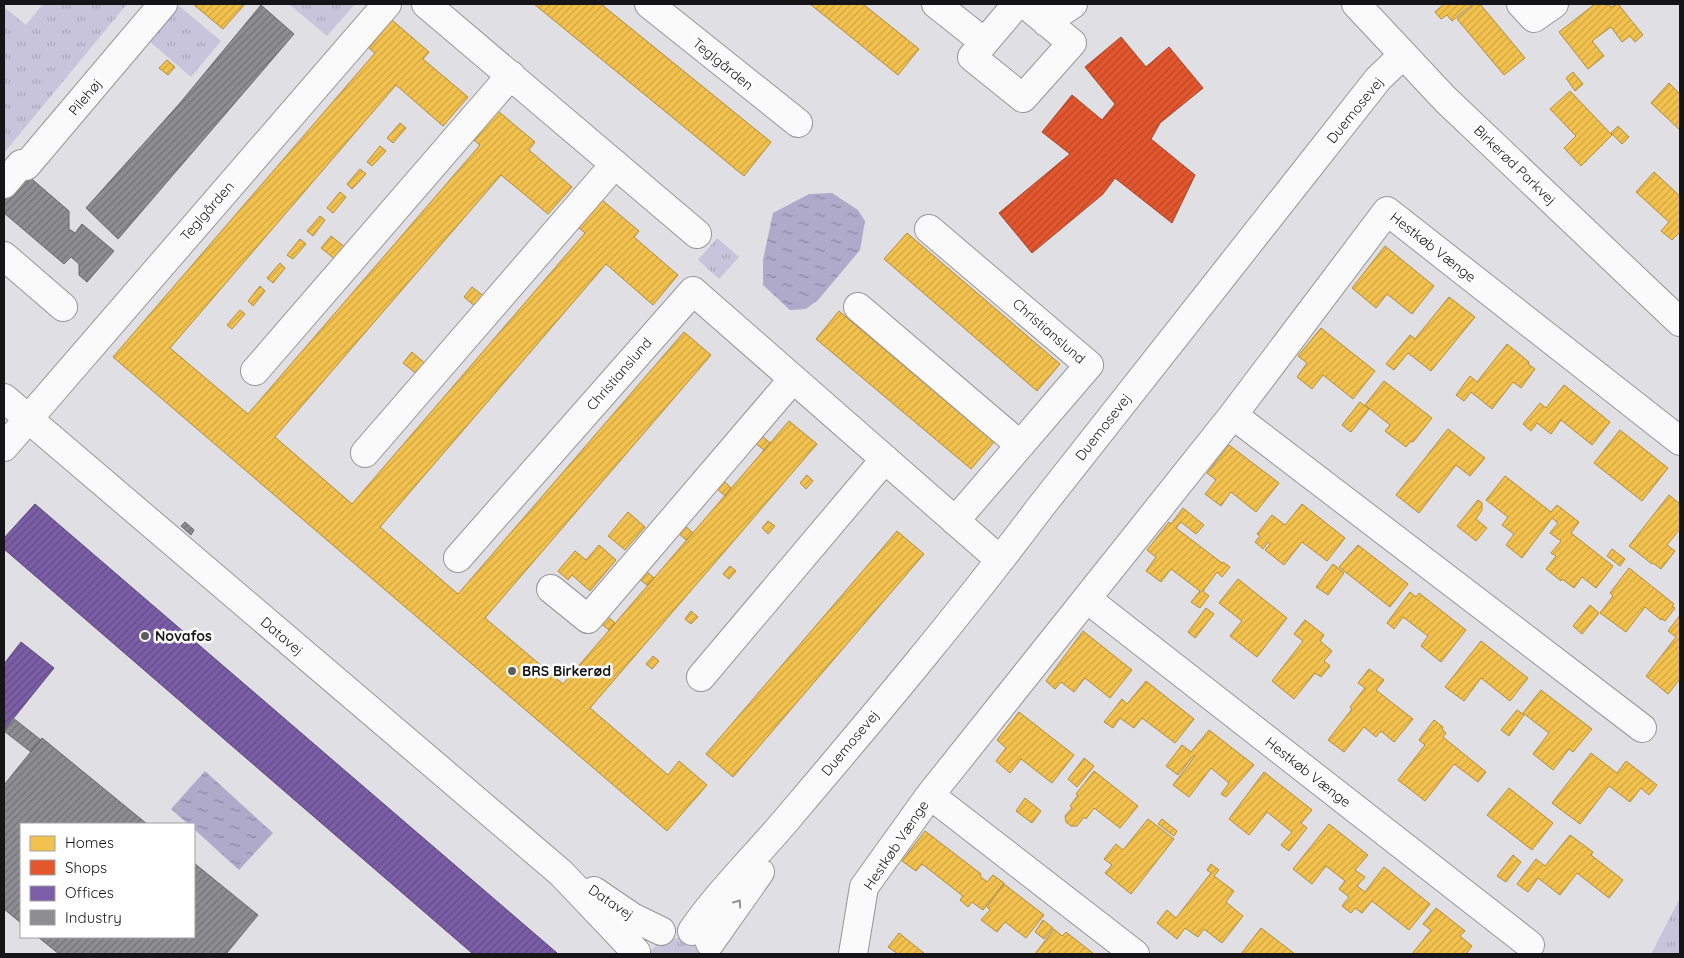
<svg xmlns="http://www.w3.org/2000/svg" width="1684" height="958" viewBox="0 0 1684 958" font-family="Quicksand,sans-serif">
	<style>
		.grass { fill: url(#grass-tufts) }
		.water { fill: url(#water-ripples) }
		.homes { fill: url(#homes-hatch); stroke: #b08d3e }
		.shops { fill: url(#shops-hatch); stroke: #a64327 }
		.offices { fill: url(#offices-hatch); stroke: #5c487c }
		.industry { fill: url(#industry-hatch); stroke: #69696d }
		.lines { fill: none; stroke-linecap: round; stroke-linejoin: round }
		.minor-casing { stroke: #969699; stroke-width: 30 }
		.minor { stroke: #fafafb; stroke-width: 28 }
		.oneway { stroke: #939394 }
		.poi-dot { fill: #5c5c5e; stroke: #fff; stroke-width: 2 }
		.labels { text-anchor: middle; stroke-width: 5; stroke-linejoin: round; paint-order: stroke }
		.street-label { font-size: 14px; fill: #151517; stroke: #fff }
		.poi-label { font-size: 14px; font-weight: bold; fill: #151517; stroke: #fff; text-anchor: start }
	</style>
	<defs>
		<pattern id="grass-tufts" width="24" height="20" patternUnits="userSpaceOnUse" patternTransform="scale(1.25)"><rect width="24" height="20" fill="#c8c4db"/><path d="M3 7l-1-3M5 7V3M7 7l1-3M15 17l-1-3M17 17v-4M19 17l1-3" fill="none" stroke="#aba8bb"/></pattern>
		<pattern id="water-ripples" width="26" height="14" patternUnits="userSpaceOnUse" patternTransform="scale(1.25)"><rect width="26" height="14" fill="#afa9ca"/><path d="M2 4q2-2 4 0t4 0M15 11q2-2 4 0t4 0" fill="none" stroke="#8d88a3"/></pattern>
		<pattern id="homes-hatch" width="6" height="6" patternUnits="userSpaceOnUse" patternTransform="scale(1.25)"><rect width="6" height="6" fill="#f2c14e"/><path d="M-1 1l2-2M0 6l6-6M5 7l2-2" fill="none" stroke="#cfa543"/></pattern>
		<pattern id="shops-hatch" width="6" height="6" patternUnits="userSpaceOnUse" patternTransform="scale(1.25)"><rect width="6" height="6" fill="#e4572e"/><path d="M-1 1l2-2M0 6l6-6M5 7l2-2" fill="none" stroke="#b84726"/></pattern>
		<pattern id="offices-hatch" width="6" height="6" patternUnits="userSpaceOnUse" patternTransform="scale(1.25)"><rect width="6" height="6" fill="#7b5ea7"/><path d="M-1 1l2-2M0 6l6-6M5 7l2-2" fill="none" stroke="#644c87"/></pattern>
		<pattern id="industry-hatch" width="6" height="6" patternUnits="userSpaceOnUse" patternTransform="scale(1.25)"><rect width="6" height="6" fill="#8d8d92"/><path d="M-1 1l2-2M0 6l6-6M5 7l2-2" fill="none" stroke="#727276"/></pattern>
	</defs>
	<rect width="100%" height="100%" fill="#e0dfe3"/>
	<!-- grass -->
	<path class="grass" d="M43,4h84l-123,149v-146l22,18z
		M289,4h66l-28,32z
		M179,6l42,35 -30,36 -42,-36z
		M717,238l22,19 -20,22 -21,-19z
		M1680,898v56h-29z
		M678,938c11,3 17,7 23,16h-52c6,-11 16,-14 29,-16z"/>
	<!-- water -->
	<path class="water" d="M832,193l26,17 7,11 -5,29 -42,50 -12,9 -16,1 -27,-25v-25l10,-47 36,-19z
		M205,771l68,62 -34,37 -45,-41v-5h-6l-17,-15z"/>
	<!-- homes -->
	<path class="homes" d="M193,4h52l-22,25z
		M534,4h67l170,138 -27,34z
		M810,4h53l56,45 -21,26z
		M1444,4h29l-21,17 -5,-6 -6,4 -6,-7z
		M1475,4h5l45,54 -21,17 -47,-56z
		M1595,4h13l3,3 7,-3 25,31 -8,7 -5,-6 -8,6 -11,-15 -19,14 12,15 -16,13 -29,-37z
		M392,20l37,32 -6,7 45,38 -25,29 -47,-41 -226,263 78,66 232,-269 -6,-5 24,-29 37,31 -6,8 43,37 -24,27 -47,-39 -226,262 77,67 233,-271 -7,-6 24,-27 37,31 -5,6 44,38 -25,30 -47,-41 -226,263 78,67 226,-262 27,23 -226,263 78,66 226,-263 28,23 -227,264 78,67 11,-14 28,24 -40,46 -554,-474 262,-304 -6,-5z
		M167,60l8,7 -7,8 -9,-7z
		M1573,72l10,12 -8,7 -9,-13z
		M1669,83l11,11v36l-29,-27z
		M1570,91l42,44 -31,31 -17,-18 12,-12 -26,-27z
		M400,123l6,5 -13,15 -6,-5z
		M1618,126l11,11 -7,7 -11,-11z
		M380,146l6,5 -14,15 -5,-4z
		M360,169l6,5 -14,15 -5,-5z
		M1654,172l26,24v36l-8,8 -11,-9 8,-9 -33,-30z
		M340,192l6,5 -13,16 -6,-5z
		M320,216l5,4 -12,16 -6,-5z
		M907,233l153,131 -23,27 -153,-132z
		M331,236l15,12 -10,12 -15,-12z
		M300,239l6,5 -13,15 -6,-4z
		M1385,246l49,40 -22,28 -25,-20 -11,14 -24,-20z
		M280,263l5,5 -12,15 -6,-5z
		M260,286l5,5 -12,15 -5,-5z
		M472,287l13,10 -9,10 -12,-10z
		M1449,297l26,20 -44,54 -23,-18 -14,17 -8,-6 24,-29 5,4z
		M240,310l5,4 -13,15 -5,-4z
		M839,311l155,131 -23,27 -155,-130z
		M1321,328l54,43 -22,28 -30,-24 -11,14 -15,-12 10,-14 -9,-7z
		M1507,344l22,18 -1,2 7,5 -14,19 -8,-6 -21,27 -21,-17 -7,9 -8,-6 14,-19 7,6z
		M412,352l15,13 -9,10 -15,-12z
		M1384,381l48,37 -19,24 -2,-1 -5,6 -21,-16 5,-6 -25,-20z
		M1564,385l46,37 -18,23 -31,-25 -10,14 -14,-11 -6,8 -8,-7 17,-21 6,5z
		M1360,402l9,7 -18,23 -9,-7z
		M1448,429l37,29 -15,18 -14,-11 -37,48 -23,-18z
		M1620,430l48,38 -26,33 -48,-38z
		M760,434l10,9 -6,7 -10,-8z
		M1229,445l50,38 -23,29 -25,-20 -10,14 -16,-12 11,-14 -9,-7z
		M807,475l6,6 -7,8 -6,-6z
		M1505,476l46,36 6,-7 22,17 -8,11 42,33 -17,22 -14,-11 -8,11 -12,-9 -1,2 -15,-12 10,-13 -5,-3 10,-12 -11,-8 8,-10 -6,-5 -30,40 -16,-13 8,-11 -12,-9 6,-8 -22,-17z
		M722,479l9,9 -6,8 -10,-9z
		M1669,495l11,9v25l-13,16 8,6 -14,18 -8,-6 -1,1 -23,-18z
		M1478,500l4,3v7l-6,9 11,9 -11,13 -19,-15z
		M1302,504l43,34 -18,23 -25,-19 -18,23 -19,-15 5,-6 -2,-2 -5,7 -8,-7 5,-6 -3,-2 15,-19 13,10z
		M1183,508l21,17 -8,9 -15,-12 -5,6 46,35 1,-1 7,5 -8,10 -5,-5 -14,19 6,5 -9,12 -9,-6 9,-11 -29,-22 -10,13 -15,-11 10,-14 -9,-7 22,-28 2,2z
		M628,512l17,15 -20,23 -17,-14z
		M768,521l7,5 -7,8 -6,-6z
		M683,524l10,9 -7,7 -9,-8z
		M897,531l27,23 -191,223 -27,-23z
		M599,545l17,15 -26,31 -18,-16 -4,5 -10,-9 17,-20 11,9z
		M1358,545l50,39 -18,23 -51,-40z
		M1612,549l13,10 -5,7 -13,-10z
		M1333,564l11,9 -16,22 -12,-8z
		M730,566l6,5 -7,8 -6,-5z
		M1629,568l45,36 -2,2 3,2 -10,13 -3,-2 -1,1 -16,-13 -19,25 -26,-19 13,-17 -3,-3z
		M645,570l9,8 -7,7 -9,-7z
		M1238,579l49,39 -30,39 -27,-21 12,-15 -23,-18z
		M1410,592l6,5 3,-4 47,37 -25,32 -20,-16 7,-10 -25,-19 -9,12 -7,-6z
		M1590,605l9,8 -17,21 -9,-8z
		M1206,608l8,6 -19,24 -7,-6z
		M691,611l7,6 -7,7 -6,-5z
		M606,615l9,8 -6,7 -10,-8z
		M1680,615v64l-12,15 -22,-18 30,-39 -8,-6z
		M1305,620l19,15 -4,6 12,10 -8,10 6,5 -9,11 -6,-4 -21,26 -22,-18 31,-40 -9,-7z
		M1083,631l49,39 -22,28 -25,-20 -11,14 -13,-10 -6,7 -9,-8z
		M1481,641l47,37 -18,23 -29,-23 -17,23 -19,-14z
		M653,656l6,5 -7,8 -6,-5z
		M1369,669l15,11 -8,10 37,29 -19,23 -13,-11 -5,6 -12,-10 -20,25 -16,-12 24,-31 -2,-2 15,-19 -7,-5z
		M1146,681l48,38 -19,24 -33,-25 -8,10 -14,-10 -7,10 -9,-6 18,-23 5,5z
		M1541,690l51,39 -19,23 -4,-3 -16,21 -20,-16 16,-21 -26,-20z
		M1517,710l7,5 -15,21 -8,-6z
		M1019,712l55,43 -22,28 -31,-24 -11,14 -14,-12 10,-13 -9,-8z
		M1434,720l9,7 -1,2 4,4 -3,4 43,35 -8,10 -24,-18 -29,37 -27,-21 27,-35 -6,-5z
		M1209,730l45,35 -28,32 -5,-3 8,-11 -18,-15 -22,29 -16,-12 22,-29 -1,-1 -16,20 -12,-9 16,-21 9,7z
		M1591,753l26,20 9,-12 31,24 -8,10 -8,-7 -11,14 -21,-16 -29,38 -28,-21z
		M1084,758l10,8 -17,21 -9,-8z
		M1094,771l44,35 -18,22 -26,-20 -8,11 -2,-2 -7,9h-6l-5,-4 -1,-6 7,-8 -2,-2 8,-11 -2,-1z
		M1264,772l48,38 -11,13 6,5 -18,23 -8,-6 11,-13 -25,-20 -18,23 -20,-16z
		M1509,788l44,35 -21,27 -45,-35z
		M1025,798l16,13 -9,12 -16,-12z
		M1148,819l26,20 -43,55 -26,-21 7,-8 -8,-6 12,-15 7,6z
		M1162,819l15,12 -3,5 -16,-12z
		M1329,824l39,31 -13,15 10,7 -8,9 8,6 19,-25 46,37 -21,26 -37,-29 -10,12 -7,-5 -4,5 -9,-7 7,-9 -10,-8 6,-8 -19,-15 -14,18 -19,-15z
		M925,831l56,43 -1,2 7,6 6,-7 11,8 -21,27 -11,-8 -4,5 -8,-7 3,-4 -41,-32 -6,7 -14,-10z
		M1570,835l23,17 -2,3 32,25 -14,18 -32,-25 -17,22 -22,-17 -10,14 -11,-8 19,-25 9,7z
		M1513,855l8,7 -15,20 -9,-6z
		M1211,864l8,6 -5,6 20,15 -8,11 17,14 -21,27 -18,-14 -6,8 -13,-9 -8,11 -20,-16 10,-13 9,8 35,-45 -4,-3z
		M1004,884l40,31 -18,23 -21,-16 -8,10 -16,-12 9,-10 -3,-3z
		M1436,908l29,23 -5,5 12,10 -6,8h-54l19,-24 -8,-6z
		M1043,920l10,8 -9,11 -9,-7z
		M1261,928l34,26h-54z
		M1054,929l8,7 4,-4 28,22h-46l3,-4 -4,4h-12z
		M899,933l26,21h-27l-10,-7z"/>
	<!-- shops -->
	<path class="shops" d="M1121,37l25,30 23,-20 34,41 -43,35 -9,16 44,36 -23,48 -57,-45 -12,16 -71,59 -33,-40 71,-59 -28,-22 30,-37 30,25 13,-16 -30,-37z"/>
	<!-- offices -->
	<path class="offices" d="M35,504l522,449 -1,1h-83l-469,-405v-11z
		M21,642l33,26 -50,62v-66z"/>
	<!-- industry -->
	<path class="industry" d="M261,5l33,29 -176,205 -32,-31 94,-105z
		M26,174l43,37v18l6,4 7,-9 32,27 -27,31 -8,-7v-11l-8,-7 -7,7 -60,-51v-12z
		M185,522l9,8 -3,5 -10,-9z
		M13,718l28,22 -10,12 -27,-21z
		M42,738l105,86h-126v99l-17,-14v-124z
		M194,863l64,52 -32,39h-167l-21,-17h156z"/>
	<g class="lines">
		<defs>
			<path id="minor" d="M426,4l271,230
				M649,4l149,119
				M936,4l48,38
				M1017,4l-45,53 51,41 49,-55 -47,-39
				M1356,4l89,95 235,223
				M1521,4l13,14 20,-14
				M1046,22l27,-18
				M4,184l17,-20 5,2 137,-162
				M929,229l160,136 -134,156
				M4,256l59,51
				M858,307l162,138
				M255,371l256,-296
				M4,398l557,475 75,79
				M1233,415l409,313
				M4,447l383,-443
				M365,453l250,-289
				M458,558l235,-267 307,269
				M551,589l37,30 205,-240
				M1087,599l443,346
				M701,677l184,-218
				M930,795l205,159
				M594,891l38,26 29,14
				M692,931c30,-43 68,-79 101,-119 84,-99 168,-199 246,-303l339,-430 25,-24
				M710,943l50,-71
				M853,954l11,-67 66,-92 303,-380 154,-204 293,230"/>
		</defs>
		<!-- minor casing -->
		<use href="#minor" class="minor-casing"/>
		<!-- minor -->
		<use href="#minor" class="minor"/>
	</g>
	<!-- one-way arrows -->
	<defs><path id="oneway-chevron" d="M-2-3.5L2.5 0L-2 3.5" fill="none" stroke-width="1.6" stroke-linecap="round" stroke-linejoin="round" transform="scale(1.25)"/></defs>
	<use class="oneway" href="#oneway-chevron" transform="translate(738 903) rotate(-55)"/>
	<!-- markers -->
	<g class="poi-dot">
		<circle cx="145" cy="636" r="5"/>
		<circle cx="512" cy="671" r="5"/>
	</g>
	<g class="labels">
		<!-- street labels -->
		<g class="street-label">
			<text transform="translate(723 64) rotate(39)" y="5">Teglgården</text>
			<text transform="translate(85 97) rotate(-50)" y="5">Pilehøj</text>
			<text transform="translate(1355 110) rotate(-51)" y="5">Duemosevej</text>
			<text transform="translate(1515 165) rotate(44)" y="5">Birkerød Parkvej</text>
			<text transform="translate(207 211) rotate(-49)" y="5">Teglgården</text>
			<text transform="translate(1433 247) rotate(38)" y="5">Hestkøb Vænge</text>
			<text transform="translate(1049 331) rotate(41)" y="5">Christianslund</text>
			<text transform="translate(619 374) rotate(-49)" y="5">Christianslund</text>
			<text transform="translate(1103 427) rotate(-52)" y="5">Duemosevej</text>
			<text transform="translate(282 636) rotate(40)" y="5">Datavej</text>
			<text transform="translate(850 743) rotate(-50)" y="5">Duemosevej</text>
			<text transform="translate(1308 772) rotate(38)" y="5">Hestkøb Vænge</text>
			<text transform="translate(896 845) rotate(-56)" y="5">Hestkøb Vænge</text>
			<text transform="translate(611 902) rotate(34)" y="5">Datavej</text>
		</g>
		<!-- poi labels -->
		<g class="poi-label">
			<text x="155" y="641">Novafos</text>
			<text x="522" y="676">BRS Birkerød</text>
		</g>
	</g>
	<!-- border -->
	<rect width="1684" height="958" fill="none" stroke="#151517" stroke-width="10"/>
	<!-- legend -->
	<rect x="20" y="823" width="175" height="115" fill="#ffffff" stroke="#a1a1a2"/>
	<rect x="30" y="836" width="25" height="15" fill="#f2c14e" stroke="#a1a1a2"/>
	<text x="65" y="848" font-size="15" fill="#151517">Homes</text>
	<rect x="30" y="860" width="25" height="15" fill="#e4572e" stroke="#a1a1a2"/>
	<text x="65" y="873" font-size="15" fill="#151517">Shops</text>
	<rect x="30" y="886" width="25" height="15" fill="#7b5ea7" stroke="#a1a1a2"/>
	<text x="65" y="898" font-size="15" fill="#151517">Offices</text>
	<rect x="30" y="910" width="25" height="15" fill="#8d8d92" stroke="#a1a1a2"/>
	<text x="65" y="923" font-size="15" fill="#151517">Industry</text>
</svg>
